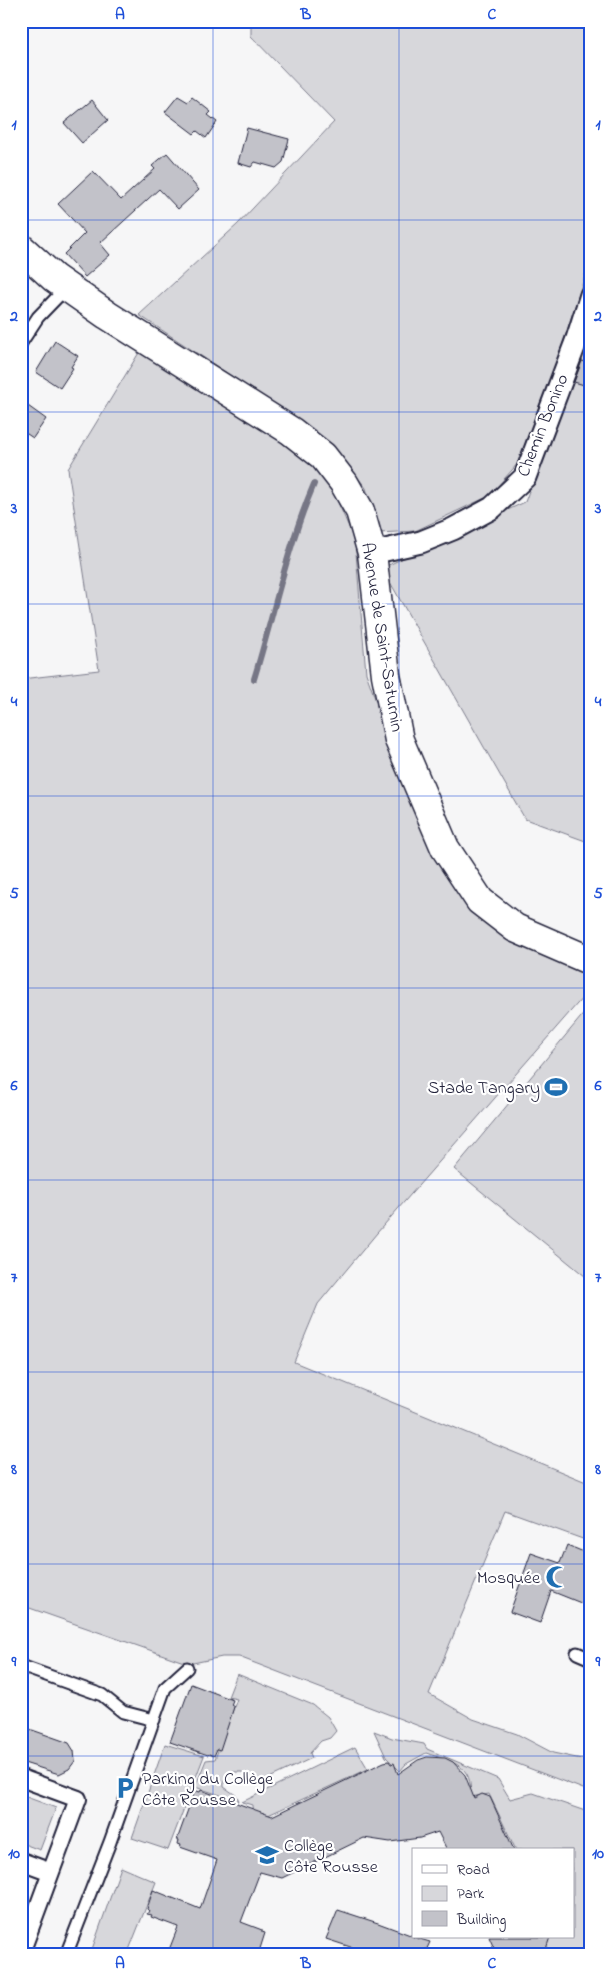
<svg xmlns="http://www.w3.org/2000/svg" width="612" height="1976" viewBox="0 0 612 1976" font-family="'Indie Flower',sans-serif">
	<style>
		.green { fill: #d7d7db; stroke: #7c7c8b }
		.lines { fill: none; stroke-linecap: round; stroke-linejoin: round }
		.stream { stroke: #767685; stroke-width: 6 }
		.building { fill: #c2c2c9; stroke: #22223b }
		.service-casing { stroke: #22223b; stroke-width: 15 }
		.pedestrian-casing { stroke: #22223b; stroke-width: 20 }
		.minor-casing { stroke: #22223b; stroke-width: 25 }
		.secondary-casing { stroke: #22223b; stroke-width: 31 }
		.service { stroke: #fff; stroke-width: 11 }
		.pedestrian { stroke: #fff; stroke-width: 16 }
		.minor { stroke: #fff; stroke-width: 21 }
		.secondary { stroke: #fff; stroke-width: 28 }
		.grid { fill: none; stroke: #1d4ed8; stroke-width: 1; stroke-opacity: 0.55 }
		.labels { text-anchor: middle; stroke-width: 4.5; stroke-linejoin: round; paint-order: stroke }
		.street-label { font-size: 18px; fill: #22223b; stroke: #fff }
		.poi-label { font-size: 18px; fill: #22223b; stroke: #fff; text-anchor: end }
		.neatline { fill: none; stroke: #1d4ed8; stroke-width: 2 }
		.grid-label { font-size: 16px; text-anchor: middle; font-weight: bold; fill: #1d4ed8 }
	</style>
	<rect width="100%" height="100%" fill="#f6f6f7"/>
	<filter id="ink" filterUnits="userSpaceOnUse"><feTurbulence type="fractalNoise" baseFrequency=".02" numOctaves="2"/><feDisplacementMap in="SourceGraphic" scale="10" xChannelSelector="R" yChannelSelector="G"/><feConvolveMatrix kernelMatrix="1 2 1 2 8 2 1 2 1" color-interpolation-filters="sRGB"/></filter>
	<g filter="url(#ink)">
		<!-- green -->
		<path class="green" d="M251,21h340v236l-64,196 -38,43 -74,35 -36,2 -13,-45 -32,-41 -98,-68 -97,-64 99,-91 96,-102 -83,-86z
			M591,321v522l-66,-24 -143,-251 143,-66z
			M140,351l166,102 27,38 22,50 11,132 26,73 39,91 104,111 56,30v10l-214,245 -59,71 -24,58 297,122v58l-86,-31 -76,183 44,25 44,15 36,19 38,8v31l-352,-135h-17l-29,6 -12,-2 -160,-56v-926l78,-9 -31,-201z
			M591,1005v276l-137,-112z
			M237,1674l76,31 15,12 8,14 -6,7 -9,3 -11,12 2,5 -49,23h-11l-10,-9h-13l-5,8v7l13,9 2,5 -44,-14 11,-27 9,-1 22,-60 -9,-2z
			M374,1731l18,7 32,6 3,5 71,30 12,20 23,-6 58,20v142h-51l7,-18h26v-87h-57l-27,-56 -19,3c4,-33 -18,-35 -44,-44l-20,11 -6,7 -14,-14z
			M165,1744l39,12 -36,94 -36,-12z
			M355,1747l13,22 -115,53 -1,-17 -10,-3z
			M21,1795l35,13 -16,42 -19,-7z
			M121,1867l35,15 -29,73h-37z"/>
		<g class="lines">
			<!-- stream -->
			<path class="stream" d="M254,679c20,-65 33,-132 60,-195"/>
		</g>
		<!-- building -->
		<path class="building" d="M178,96l10,6 4,-5 19,15 -3,3 9,7 -11,16 -9,-7 -3,3 -29,-22z
			M92,100l16,20 -26,23 -18,-20z
			M247,128l42,11 -6,23 -7,6 -21,-6 -4,5 -13,-4z
			M167,153l32,37 -21,19 -19,-20 -59,54 10,12 -25,22 -21,-23 21,-21 -27,-29 35,-33 28,29 34,-31 -3,-3z
			M55,341l23,15 -7,11 2,1 -13,20 -24,-16z
			M582,361l9,2v24l-17,-5z
			M21,401l25,18 -13,19 -12,-8z
			M567,1545l24,10v52l-40,-16 -11,32 -30,-11 21,-59 29,10z
			M191,1684l42,16 -2,5 3,2 -14,43 -3,-1 -3,7 -5,-2 -1,1 -38,-13z
			M21,1726l48,17 5,8 1,10 -6,8 -10,5 -38,-12z
			M427,1757l18,1 8,4 12,13 9,23 8,-4 8,3 24,53h-67l-9,-18 -18,6 -30,4 -26,-4 -82,40 -22,-6 -19,50 21,8v2l3,1 -7,22h-91l11,-28 -27,-10 1,-2 -5,-1 2,-3 -2,-2 6,-19 47,19 17,-49 -37,-13 1,-2 -3,-1 1,-4h-2l17,-47 3,-2 3,1 1,-2 71,26 112,-54 5,-1 2,3 3,-1 4,11 20,-14z
			M338,1910l40,13 35,13v1l17,5 -6,13h-49l-49,-16z
			M489,1937h61l-6,18h-47z"/>
		<g class="lines">
			<defs>
				<path id="service" d="M21,343l17,-26 29,-30
					M577,1653l14,6
					M21,1666l81,29 21,17 31,8
					M66,1955l44,-113 55,-154 22,-20"/>
				<path id="pedestrian" d="M21,1778l57,21 -57,154
					M21,1861l30,11"/>
				<path id="minor" d="M372,553l49,-11 32,-13 39,-21 33,-31 52,-138 14,-44"/>
				<path id="secondary" d="M21,248l33,30 53,37 184,116 32,25 21,27 16,28 12,42 14,122 13,65 46,108 35,53 35,27 76,33"/>
			</defs>
			<!-- service casing -->
			<use href="#service" class="service-casing"/>
			<!-- pedestrian casing -->
			<use href="#pedestrian" class="pedestrian-casing"/>
			<!-- minor casing -->
			<use href="#minor" class="minor-casing"/>
			<!-- secondary casing -->
			<use href="#secondary" class="secondary-casing"/>
			<!-- service -->
			<use href="#service" class="service"/>
			<!-- pedestrian -->
			<use href="#pedestrian" class="pedestrian"/>
			<!-- minor -->
			<use href="#minor" class="minor"/>
			<!-- secondary -->
			<use href="#secondary" class="secondary"/>
		</g>
	</g>
	<!-- grid -->
	<path class="grid" d="M213,21v1934M399,21v1934M21,220h570M21,412h570M21,604h570M21,796h570M21,988h570M21,1180h570M21,1372h570M21,1564h570M21,1756h570"/>
	<!-- icons -->
	<defs>
		<symbol id="stadium-bare" viewBox="-9 -9 18 18"><path d="M0-5a6.5 5 0 1 0 0 10a6.5 5 0 1 0 0-10ZM-3.5-1.8h7v3.6h-7Z" fill="#1f6fb2" stroke="#fff" stroke-width="2.5" paint-order="stroke"/></symbol>
		<symbol id="mosque-bare" viewBox="-9 -9 18 18"><path d="M3.5-4.9A6 6 0 1 0 3.5 4.9A5 5 0 1 1 3.5-4.9Z" fill="#1f6fb2" stroke="#fff" stroke-width="2.5" paint-order="stroke"/></symbol>
		<symbol id="parking-bare" viewBox="-9 -9 18 18"><path d="M-3.5-5.5H1a3.5 3.5 0 0 1 0 7H-1V5.5H-3.5ZM-1-3.4V-.6H.8a1.4 1.4 0 0 0 0-2.8Z" fill="#1f6fb2" stroke="#fff" stroke-width="2.5" paint-order="stroke"/></symbol>
		<symbol id="school-bare" viewBox="-9 -9 18 18"><path d="M0-5L7-2L0 1L-7-2ZM-4 1L0 2.5L4 1V4Q0 6-4 4Z" fill="#1f6fb2" stroke="#fff" stroke-width="2.5" paint-order="stroke"/></symbol>
	</defs>
	<g fill-rule="evenodd">
		<use href="#stadium-bare" x="540" y="1071" width="32" height="32"/>
		<use href="#mosque-bare" x="541" y="1561" width="32" height="32"/>
		<use href="#parking-bare" x="109" y="1772" width="32" height="32"/>
		<use href="#school-bare" x="251" y="1839" width="32" height="32"/>
	</g>
	<g class="labels">
		<!-- street labels -->
		<g class="street-label">
			<text transform="translate(542 425) rotate(-68)" y="6">Chemin Bonino</text>
			<text transform="translate(383 637) rotate(81)" y="6">Avenue de Saint-Saturnin</text>
		</g>
		<!-- poi labels -->
		<g class="poi-label">
			<text x="540" y="1093">Stade Tangary</text>
			<text x="540" y="1583">Mosquée</text>
			<text x="142" y="1784" text-anchor="start">Parking du Collège<tspan x="142" dy="21">Côte Rousse</tspan></text>
			<text x="284" y="1851" text-anchor="start">Collège<tspan x="284" dy="21">Côte Rousse</tspan></text>
		</g>
	</g>
	<!-- margin -->
	<rect width="612" height="1976" fill="none" stroke="#fff" stroke-width="55"/>
	<!-- legend -->
	<rect x="412" y="1848" width="162" height="90" fill="#ffffff" stroke="#a7a7b1"/>
	<rect x="422" y="1865" width="25" height="8" fill="#ffffff" stroke="#a7a7b1"/>
	<text x="457" y="1874" font-size="15" fill="#22223b">Road</text>
	<rect x="422" y="1886" width="25" height="15" fill="#d7d7db" stroke="#a7a7b1"/>
	<text x="457" y="1898" font-size="15" fill="#22223b">Park</text>
	<rect x="422" y="1911" width="25" height="15" fill="#c2c2c9" stroke="#a7a7b1"/>
	<text x="457" y="1924" font-size="15" fill="#22223b">Building</text>
	<rect x="28" y="28" width="556" height="1920" class="neatline"/>
	<g class="grid-label">
		<text x="120" y="19">A</text>
		<text x="306" y="19">B</text>
		<text x="492" y="19">C</text>
		<text x="14" y="129">1</text>
		<text x="598" y="129">1</text>
		<text x="14" y="321">2</text>
		<text x="598" y="321">2</text>
		<text x="14" y="513">3</text>
		<text x="598" y="513">3</text>
		<text x="14" y="706">4</text>
		<text x="598" y="706">4</text>
		<text x="14" y="898">5</text>
		<text x="598" y="898">5</text>
		<text x="14" y="1090">6</text>
		<text x="598" y="1090">6</text>
		<text x="14" y="1282">7</text>
		<text x="598" y="1282">7</text>
		<text x="14" y="1474">8</text>
		<text x="598" y="1474">8</text>
		<text x="14" y="1666">9</text>
		<text x="598" y="1666">9</text>
		<text x="14" y="1858">10</text>
		<text x="598" y="1858">10</text>
		<text x="120" y="1968">A</text>
		<text x="306" y="1968">B</text>
		<text x="492" y="1968">C</text>
	</g>
</svg>
